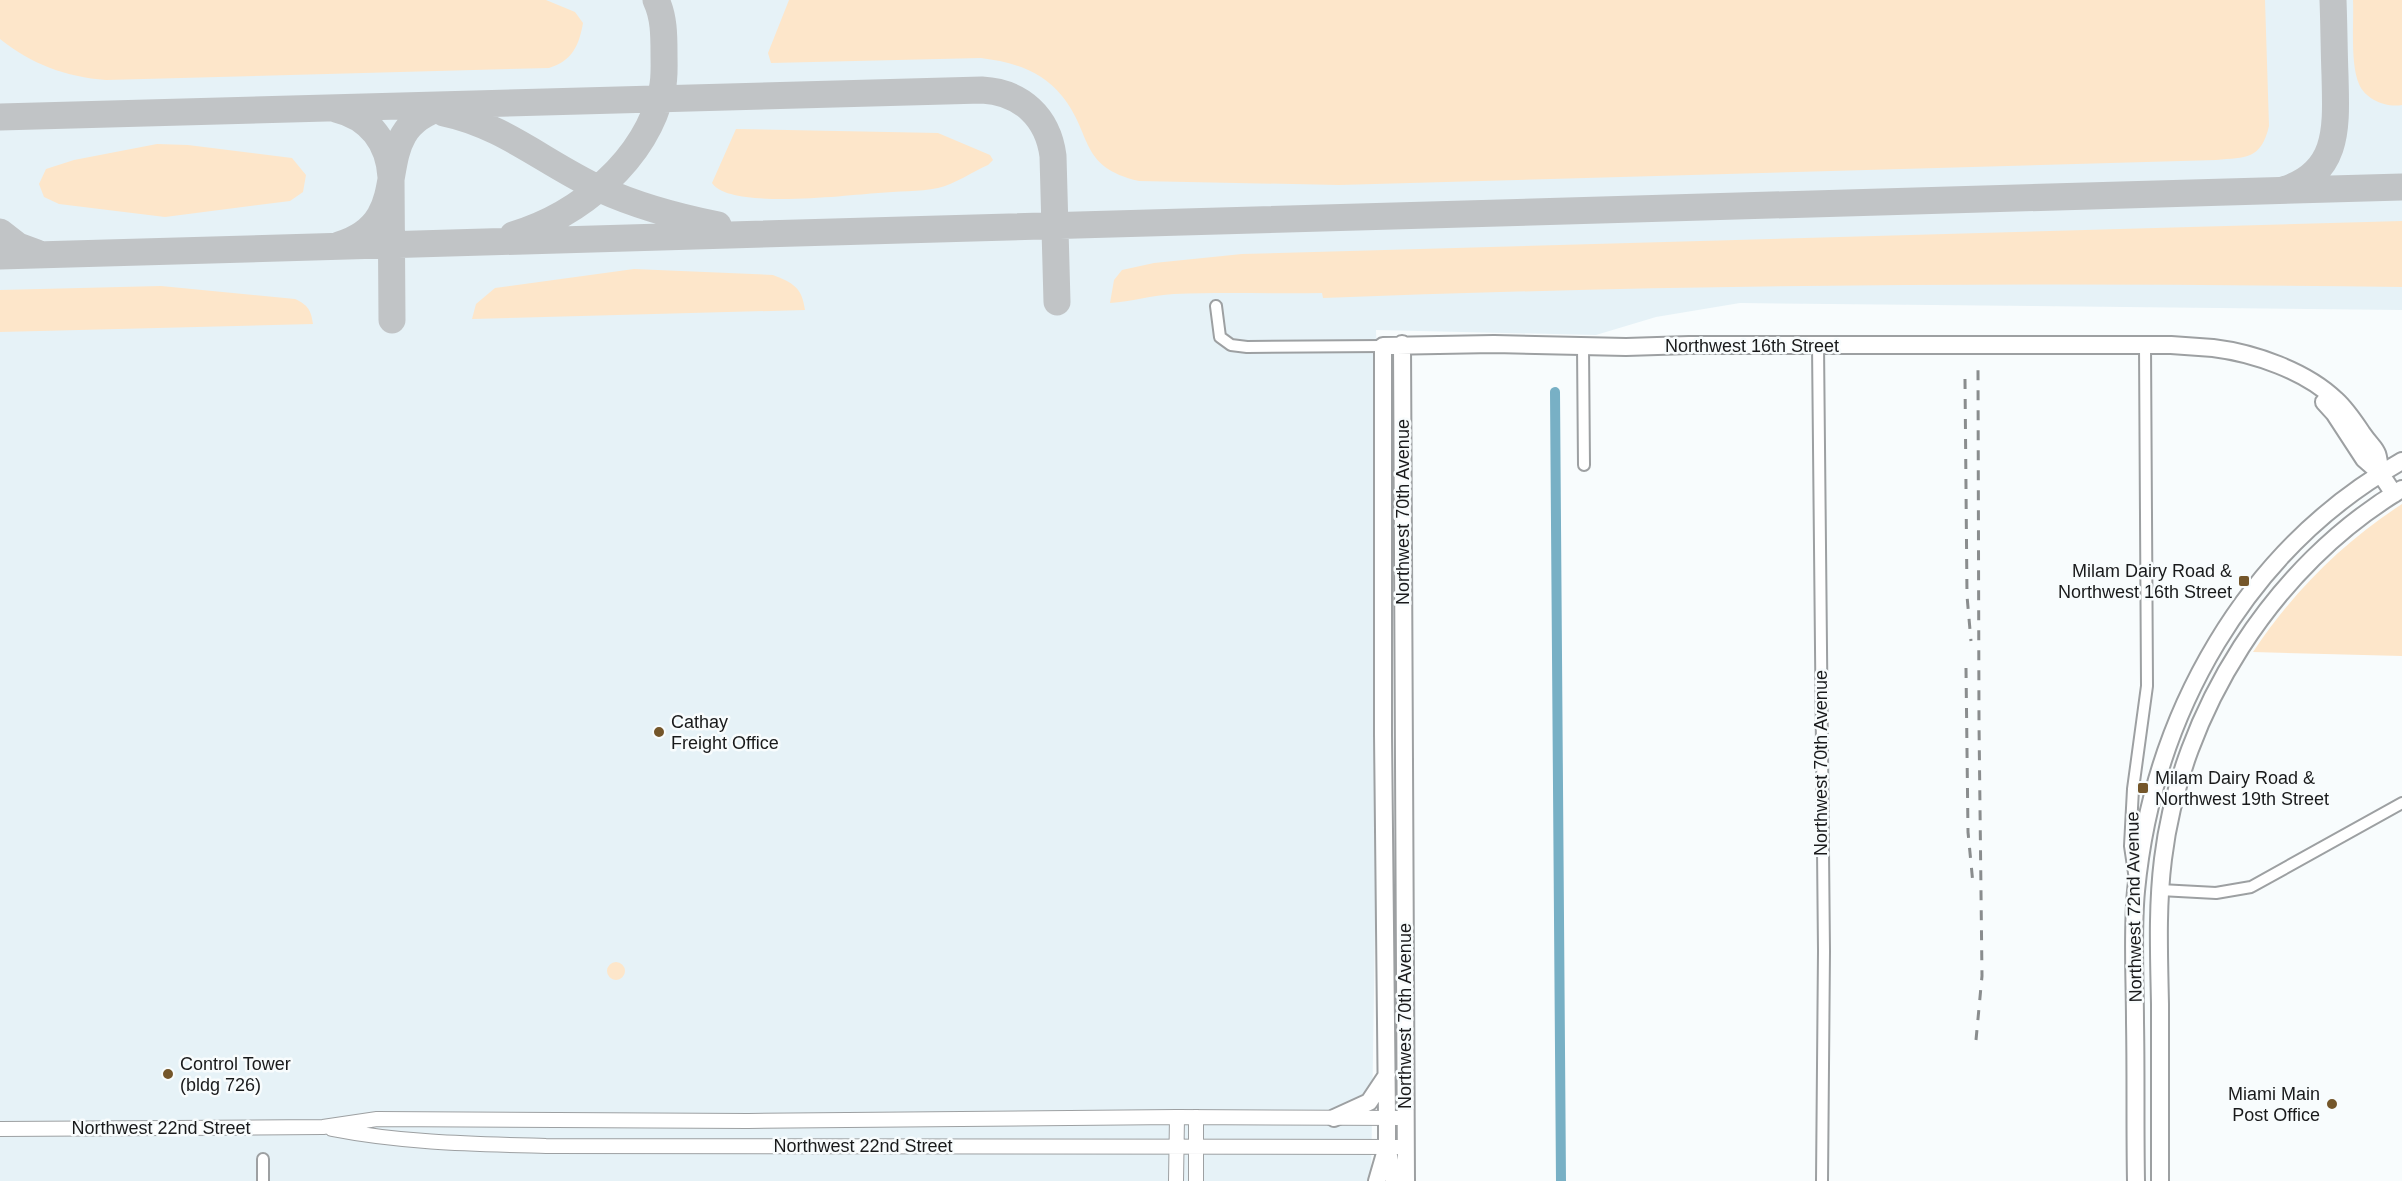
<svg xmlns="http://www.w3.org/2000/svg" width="2402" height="1181" viewBox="0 0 2402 1181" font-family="Helvetica,sans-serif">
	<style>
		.built { fill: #e6f2f7 }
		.green { fill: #fde6ca }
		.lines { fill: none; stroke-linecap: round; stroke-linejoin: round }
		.canal { stroke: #78b0c5; stroke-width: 10 }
		.taxiway { stroke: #c1c4c6; stroke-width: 27 }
		.minor-casing { stroke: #9da0a2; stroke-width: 14 }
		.tertiary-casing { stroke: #9da0a2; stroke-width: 16 }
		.secondary-casing { stroke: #9da0a2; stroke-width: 20 }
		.minor { stroke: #fff; stroke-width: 10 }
		.tertiary { stroke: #fff; stroke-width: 14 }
		.secondary { stroke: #fff; stroke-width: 16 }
		.rail { stroke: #8a8d8e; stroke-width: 3; stroke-dasharray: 10 10; stroke-linecap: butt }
		.poi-dot { fill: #74562a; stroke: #f8fcfd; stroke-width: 2 }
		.labels { text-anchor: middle; stroke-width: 5; stroke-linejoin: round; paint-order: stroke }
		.street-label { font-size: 18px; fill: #191a1b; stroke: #f8fcfd }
		.poi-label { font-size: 18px; fill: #191a1b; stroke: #f8fcfd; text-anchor: start }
	</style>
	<rect width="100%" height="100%" fill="#f8fcfd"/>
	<!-- built -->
	<path class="built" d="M0,0h2402v310l-662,-7 -84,14 -60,18 -220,-5 6,154 -11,697h-1371z"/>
	<!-- green -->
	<path class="green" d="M0,0h546l29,12 8,11c-4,23 -11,38 -34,45l-443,12c-40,-3 -75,-16 -106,-41z
		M789,0h1476l4,126c-8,34 -23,31 -53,34l-877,25 -200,-4c-61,-14 -46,-47 -77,-85 -21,-26 -50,-34 -81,-38l-210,5 -3,-10z
		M2353,0h49v105c-16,3 -37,-6 -43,-21 -9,-21 -5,-60 -6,-84z
		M736,129l202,4 52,22 3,5 -5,5c-16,7 -33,19 -50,23 -19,4 -41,3 -60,5 -30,2 -149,17 -166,-10z
		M157,144l31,1 104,13 14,17 -3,17 -13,9 -125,16 -106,-13 -15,-7 -5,-13 7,-15 28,-9z
		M2402,221v66c-360,-5 -719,-3 -1079,11l-1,-5c-49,1 -99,-1 -148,1 -22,1 -43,8 -64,9l4,-23 8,-10 32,-7 88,-9z
		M634,269l139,6c20,8 29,12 32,35l-333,9 4,-15 19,-16z
		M161,286l134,13c13,6 16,11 18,25l-313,8v-42z
		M2402,504v152l-149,-4c40,-60 89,-109 149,-148z
		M607 971a9 9 0 1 1 18 0a9 9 0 1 1-18 0Z"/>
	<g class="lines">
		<!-- canal -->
		<path class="canal" d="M1555,392l6,789"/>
		<!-- taxiway -->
		<path class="taxiway" d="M336,109c34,8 53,34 55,68l1,143
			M444,113c59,12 102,51 156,76 37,17 78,28 118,36
			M0,117l982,-27c39,2 66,27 71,66l4,146
			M2283,190c58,-17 53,-66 52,-115 -1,-25 -1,-50 -2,-75
			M0,232l18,14 19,7
			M513,235c67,-20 133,-75 149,-145 3,-12 2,-24 2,-36 0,-19 0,-37 -8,-54
			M339,245c86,-26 20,-114 104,-138
			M0,256l2402,-69"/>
		<defs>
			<path id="minor" d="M1216,306l4,31 11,8 16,2 136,-1
				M1818,345l6,606 -2,230
				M1583,347l1,118
				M2134,873l-4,-27 3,-57 14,-103 -2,-341
				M2160,890l56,3 35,-6 151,-84
				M263,1181v-22"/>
			<path id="tertiary" d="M1196,1117v64
				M0,1129l323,-2 54,-8 371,2 429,-4 229,1
				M332,1129c71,14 141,15 214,17l860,1
				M1176,1181l1,-64"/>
			<path id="secondary" d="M1402,344l4,837
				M2324,402l10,11 30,46 16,14 14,21
				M1334,1118l35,-16 18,-27
				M1377,1181l9,-31
				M1394,1181l-7,-35v-28l-4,-384v-388l111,-2 132,3 63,-2h482l42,3c41,5 93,23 123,52 10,9 18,21 26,33 14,20 16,13 18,40
				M2136,1181c-1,-53 0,-106 -1,-159 0,-43 -3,-88 1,-131 17,-177 110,-342 266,-430
				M2160,1181c0,-59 0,-118 0,-177 -1,-49 -3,-97 3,-145 18,-148 111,-294 239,-370"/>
		</defs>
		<!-- minor casing -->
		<use href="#minor" class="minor-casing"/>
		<!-- tertiary casing -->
		<use href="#tertiary" class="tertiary-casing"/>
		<!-- secondary casing -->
		<use href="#secondary" class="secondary-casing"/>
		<!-- minor -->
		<use href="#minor" class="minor"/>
		<!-- tertiary -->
		<use href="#tertiary" class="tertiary"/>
		<!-- secondary -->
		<use href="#secondary" class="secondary"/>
		<!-- rail -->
		<path class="rail" d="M1965,379l2,217 4,45
			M1966,668l2,164 5,52
			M1976,1040l6,-64 -3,-253 -1,-354"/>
	</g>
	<!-- markers -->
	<g class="poi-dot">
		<rect x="2238" y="575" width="12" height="12" rx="3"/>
		<circle cx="659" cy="732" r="6"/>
		<rect x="2137" y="782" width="12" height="12" rx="3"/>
		<circle cx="168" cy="1074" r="6"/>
		<circle cx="2332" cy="1104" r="6"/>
	</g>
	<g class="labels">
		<!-- street labels -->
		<g class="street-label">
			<text x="1752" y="352">Northwest 16th Street</text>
			<text transform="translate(1403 512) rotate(-90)" y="6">Northwest 70th Avenue</text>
			<text transform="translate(1821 763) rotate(-90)" y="6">Northwest 70th Avenue</text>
			<text transform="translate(2134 907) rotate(-91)" y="6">Northwest 72nd Avenue</text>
			<text transform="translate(1405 1016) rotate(-90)" y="6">Northwest 70th Avenue</text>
			<text x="161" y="1134">Northwest 22nd Street</text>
			<text x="863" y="1152">Northwest 22nd Street</text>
		</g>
		<!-- poi labels -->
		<g class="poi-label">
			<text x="2232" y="577" text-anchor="end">Milam Dairy Road &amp;<tspan x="2232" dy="21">Northwest 16th Street</tspan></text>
			<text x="671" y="728">Cathay<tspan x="671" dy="21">Freight Office</tspan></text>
			<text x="2155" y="784">Milam Dairy Road &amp;<tspan x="2155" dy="21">Northwest 19th Street</tspan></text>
			<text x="180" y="1070">Control Tower<tspan x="180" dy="21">(bldg 726)</tspan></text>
			<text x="2320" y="1100" text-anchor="end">Miami Main<tspan x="2320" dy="21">Post Office</tspan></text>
		</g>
	</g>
</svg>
